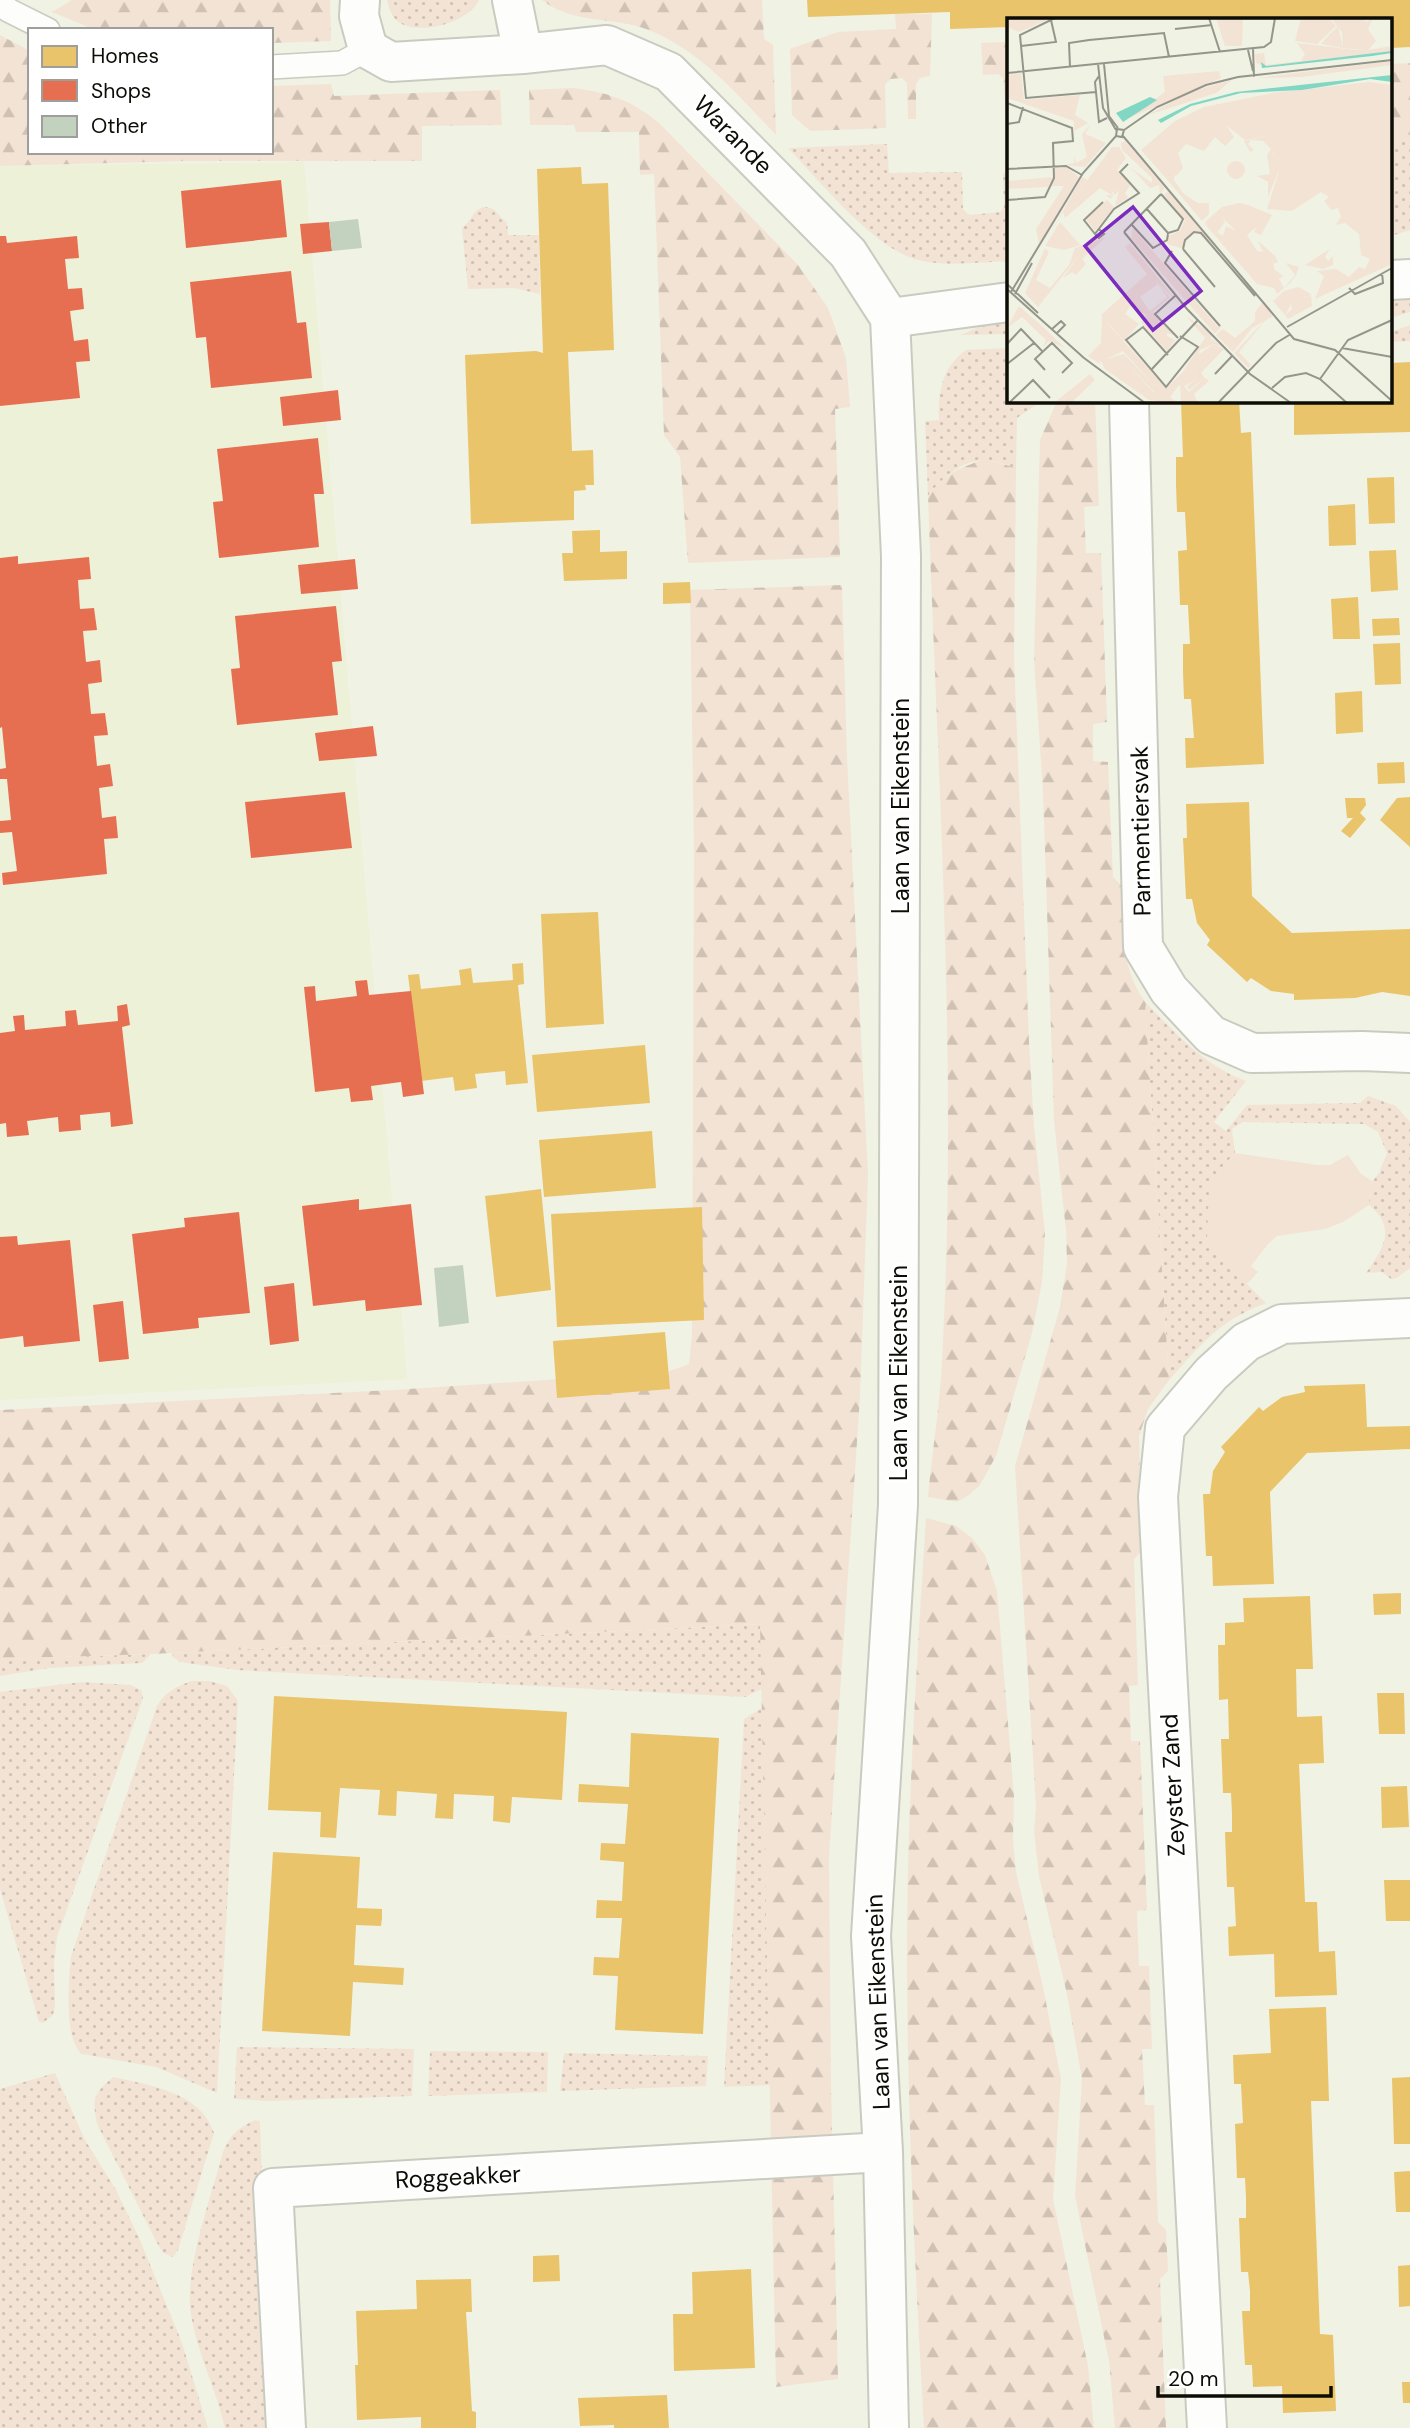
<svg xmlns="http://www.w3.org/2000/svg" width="1410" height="2428" viewBox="0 0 1410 2428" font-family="'DM Sans',sans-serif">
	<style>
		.built { fill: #edf1d8 }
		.grass { fill: url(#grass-dots) }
		.forest { fill: url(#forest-firs) }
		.park { fill: #f3e3d4 }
		.homes { fill: #e9c46a }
		.shops { fill: #e76f51 }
		.building { fill: #c3d2bf }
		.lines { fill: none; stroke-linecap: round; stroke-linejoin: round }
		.lane-casing { stroke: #cacbc0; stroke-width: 26 }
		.street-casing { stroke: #cacbc0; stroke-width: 42 }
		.lane { stroke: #fdfdfb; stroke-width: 23 }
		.street { stroke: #fdfdfb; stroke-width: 38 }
		.labels { text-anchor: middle; stroke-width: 7; stroke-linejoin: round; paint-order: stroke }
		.street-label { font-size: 24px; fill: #0d0d06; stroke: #fff }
		.inset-road { fill: none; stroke: #95968b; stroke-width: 2 }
		.view { fill: #7b2cbf; fill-opacity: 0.15; stroke: #7b2cbf; stroke-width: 3.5 }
		.inset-edge { fill: none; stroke: #0d0d06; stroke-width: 3.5 }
	</style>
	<defs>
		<pattern id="grass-dots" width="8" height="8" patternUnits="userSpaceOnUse" patternTransform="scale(1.75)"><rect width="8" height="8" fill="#f3e3d4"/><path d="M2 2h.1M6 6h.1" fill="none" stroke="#cfc2b4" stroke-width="1.8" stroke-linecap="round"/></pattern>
		<pattern id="forest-firs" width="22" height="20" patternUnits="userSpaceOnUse" patternTransform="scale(1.75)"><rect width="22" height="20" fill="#f3e3d4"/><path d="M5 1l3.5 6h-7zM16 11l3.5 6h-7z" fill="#cfc2b4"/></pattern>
	</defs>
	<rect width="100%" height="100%" fill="#f0f2e4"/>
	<!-- built -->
	<path class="built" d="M304,162l103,1217 -407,21v-1234z"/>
	<!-- grass -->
	<path class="grass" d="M387,0h92c-10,23 -64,38 -83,20 -5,-6 -7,-12 -9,-20z
		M1410,136v94l-19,6v-99l17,3z
		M887,144l2,29 73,-1 1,37 6,6 32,-3 3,-5 -1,-33 6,-4v91c-29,1 -63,6 -91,-1 -43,-10 -99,-80 -130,-112z
		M483,207c17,1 12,8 24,15l1,13h31l1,59 -26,-6 -46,1 -6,-61c9,-6 10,-17 21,-21z
		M1410,297v15l-19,6v-16z
		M1009,320v14l-48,1 26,-12z
		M1410,325v16l-19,1v-10z
		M1009,348v53h33l-25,17 -1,50c-9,-2 -23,-9 -33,-8 -23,2 -43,19 -55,37l-3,-76 14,-1c-1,-28 3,-53 27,-70z
		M1145,1002c32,32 58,63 101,79l-32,41 12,9 21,-26 113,-2 8,-7 28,10 14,16v146l-13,10 -6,1 -9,-7 -16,1c18,-25 31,-45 3,-68l1,-21 9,-11 8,-20 -9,-21 -14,-8 -121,-2 -11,7 3,24 -18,20 2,83 47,47c-49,19 -63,40 -97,77z
		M761,1624l1,65 -17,8 -508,-27 -57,-8 -7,-5 -1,-4z
		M151,1654l-9,9 -93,5 -49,8v-17z
		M191,1681h18l18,5 11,15 -21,392 -61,-26 -74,-13c-19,-15 -13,-75 -11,-98l86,-250c8,-14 19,-19 34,-25z
		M82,1682l49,3 10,5 2,8 -86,239 -3,27 1,42 -2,9 -10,8 -4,-1 -39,-133v-197z
		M762,1708l8,377 -46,2 20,-368z
		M237,2047l177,2 -2,47 -144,5 -34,-2z
		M430,2051l118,1 -1,40 -119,4z
		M564,2053l144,3 -2,30 -146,5z
		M55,2073l30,67 31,50 24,50 42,103 26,85h-208v-339z
		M113,2077c36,8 88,15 101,56l-36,117 -5,7 -10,-4 -7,-12 -59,-117c-5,-25 -4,-30 16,-47z
		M255,2120l5,1 10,307h-45c-9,-39 -28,-75 -34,-113 -7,-46 20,-117 32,-163 7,-17 15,-24 32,-32z"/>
	<!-- forest -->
	<path class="forest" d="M72,0h258l1,41 -60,2v-13h-176l-43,-18z
		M542,0h220l2,39 9,6 3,90c-38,-40 -75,-84 -127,-105 -35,-14 -76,-5 -107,-30z
		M895,14h37l-2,62 -10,2 -4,6v35h-8l-1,-36 -5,-5 -12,1 -5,6 1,43 -76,3 -18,-16 -2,-66 48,-17 58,-3z
		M0,35l30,16v101h241v-66l60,-2 3,12 166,-6 2,35 -80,1v35h-234l-188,5z
		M1009,42v75l-3,-2 -3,-37 -5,-4 -15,1 -2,-32z
		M1410,63v73l-2,4 -17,-3v-73z
		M572,88c36,4 59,12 87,35l139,142 12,17 18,26 18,50 4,49 -15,2 5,148 -152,6 -8,-106 -16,-22 -10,-261 -14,1 -1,-43h-63l-2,-7h-44l-1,-35z
		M1057,401h38l4,105 -15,1 2,46h15l6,169 -14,2v37l15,1 5,115 8,8c2,42 -1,81 24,117l24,378 -21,29 -9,27 3,115 -8,8 4,126 -9,1 2,55h9l7,169 -10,1 2,55h10l3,83h-10l3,56h9l4,117 8,8 2,41 -8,8 6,149h-51l-6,-67 -34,-165 7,-117 -15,-85 -28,-118 -5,-45 2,-24 -21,-341 45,-159 7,-43 -1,-34 -12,-109 -11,-330 -9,-131 6,-220z
		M985,459l31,9 -2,190 15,384 5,85 11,106 -1,17 -2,32 -10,51 -36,123 -16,29 -11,10 -12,7 -29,-5c4,-45 12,-91 14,-137 16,-287 -4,-575 -14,-863 15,-23 31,-29 57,-38z
		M842,585l5,173 21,416 -8,223 -31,459 2,230 7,293 -62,8 -16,-763 -609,30 -151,5v-249l393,-20 274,-18 22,-8 3,-29 2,-481 -4,-264z
		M926,1518l30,8 16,12 13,17 12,36 17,205 -1,45 3,31 27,115 18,92 -8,120 35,167 6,62h-170c-9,-159 -17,-317 -17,-476 0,-145 10,-290 19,-434z"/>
	<!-- park -->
	<path class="park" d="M1235,1153l82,12h13l18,-10 13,19 11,7 -2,3 -1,21 -26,17 -18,7 -48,7 -9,8 -17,22 7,6 -12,13 -27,-29 -12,-20 2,-47 8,-16z"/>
	<!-- homes -->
	<path class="homes" d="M807,0h603v47l-19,1v-29h-382v8l-59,2v-17l-142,5z
		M581,167l1,17 26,-1 6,167 -46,2 4,99 21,-1 1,35h-9l1,5 -12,1v29l-103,4 -6,-169 71,-4 7,2 -6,-184z
		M1410,362v70l-116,3v-34h97v-38z
		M1181,401h58l2,32 10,-1 13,332 -78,4 -1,-30h9l-3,-39h-7l-1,-27v-28h7l-2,-39h-8l-2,-54 9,-1 -2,-38h-8l-1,-27v-28h7z
		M1394,477l1,46 -26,1 -2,-46z
		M1355,504l1,41 -27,1 -1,-40z
		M600,530v22l27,-1v28l-63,2 -2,-28h11l-1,-22z
		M1396,550l2,40 -27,2 -2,-41z
		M690,582l1,21 -28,1v-21z
		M1358,597l2,42h-27l-2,-40z
		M1399,618l1,17 -27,1 -1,-17z
		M1400,643l1,41 -26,1 -2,-41z
		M1362,691l1,41 -27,2 -1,-41z
		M1404,762l1,21 -27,1 -1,-21z
		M1410,797v50l-30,-27 17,-22z
		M1345,798h20l1,7 -6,8 6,6 -16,19 -9,-7 12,-13h-6z
		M1249,802l3,94 40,37 118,-4v67l-28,-4 -27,6 -61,2v-6l-23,-3 -20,-13 -4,4 -40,-37 3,-5 -13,-17 -5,-24h-6l-3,-61h4l-1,-34z
		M598,912l6,112 -58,4 -5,-114z
		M523,963l1,21 -6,1 10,98 -22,2 -1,-14 -30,3 2,14 -22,3 -2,-14 -32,4 -13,-106 11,-1 2,15 40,-4 -2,-15 12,-2 2,15 40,-3 -1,-16z
		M645,1045l5,58 -113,9 -5,-57z
		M652,1131l4,57 -112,9 -5,-57z
		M541,1189l10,101 -55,7 -11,-101z
		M702,1207l2,113 -147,7 -6,-113z
		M665,1332l5,57 -113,9 -4,-57z
		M1365,1384l2,43 43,-1v23l-103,4 -37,39 4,92 -61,2 -1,-30h-6l-3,-62h7l3,-23 12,-19 -4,-5 38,-40 4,4 19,-14 23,-5 -1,-6z
		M1401,1593v21l-27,1 -1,-21z
		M1310,1596l3,73h-17l1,48 25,-1 2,47 -25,1 6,138h12l2,50 16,-1 2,44 -62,2 -1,-43 -45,2 -1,-29 8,-1 -2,-39h-7l-2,-55h7v-19l-1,-20h-8l-2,-54h8l-1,-40 -9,1 -1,-55h7v-22l19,-1 -1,-24z
		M1377,1693h27l1,41h-26z
		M274,1696l293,16 -5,88 -50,-3 -2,26 -17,-2 1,-25 -40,-2 -1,25 -18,-1 2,-24 -40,-3 -1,25 -18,-1 2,-25 -40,-2 -4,50 -16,-1 1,-25 -53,-2z
		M631,1733l88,5 -16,296 -88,-4 3,-54 -25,-1 1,-18 25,1 3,-40h-26l1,-18 25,1 2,-39 -24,-2 1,-17 24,1 3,-40 -50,-2 1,-18 50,3z
		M1407,1786l2,41 -27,1 -1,-41z
		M273,1852l87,5 -3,51 25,1v9l-1,8 -25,-1 -2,40 50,3 -1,17 -50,-3 -3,54 -88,-5z
		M1384,1880h26v41h-24z
		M1326,2007l3,94h-18l9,233 13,1 3,76 -53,2 -1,-27 -29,1 -1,-22h-7l-3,-54h8v-20l-2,-19h-7l-2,-54h7v-21l-1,-19h-8l-2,-54 8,-1 -2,-39h-7l-1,-29 38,-2 -2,-44z
		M1410,2077v67h-16l-2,-66z
		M1410,2171v41h-14l-2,-40z
		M559,2255l1,26 -27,1v-26z
		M1410,2265v41l-11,1 -1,-41z
		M751,2269l4,99 -81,3 -1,-57h20l-1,-42z
		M471,2279l1,33h-6l6,99 4,1v16h-55v-11l-64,3 -2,-55h3l-2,-54 61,-2 -1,-29z
		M1402,2382h8v21h-7z
		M667,2395l2,33h-55v-3l-34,1 -2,-28z"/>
	<!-- shops -->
	<path class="shops" d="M281,180l6,57 -101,11 -5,-57z
		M329,222l3,29 -29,3 -3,-30z
		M0,236h6l1,7 70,-7 2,22 -14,1 3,30 14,-1 2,21 -14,2 4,30 14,-2 2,22 -14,1 4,36 -80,8z
		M291,271l6,52 9,-1 6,56 -101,10 -5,-51 -10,1 -6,-56z
		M338,390l3,30 -58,6 -3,-29z
		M318,438l6,56h-10l5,53 -100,11 -6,-56 10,-1 -6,-52z
		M18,556v8l71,-7 2,22 -13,1 2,29 14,-1 3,22 -14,1 3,31 14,-2 2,22 -14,2 3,30 14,-1 3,22 -14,1 3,30 13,-2 3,22 -14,2 3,30 14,-2 2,22 -14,1 3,35 -104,11 -1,-12 15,-2 -5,-39 -12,1v-12l11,-1 -4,-41h-7v-10l6,-1 -4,-41 -2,1v-170z
		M355,559l3,30 -57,5 -3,-29z
		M336,606l6,55 -10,1 6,53 -101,10 -6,-56 9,-1 -5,-52z
		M373,726l4,30 -58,5 -4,-28z
		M345,792l7,56 -101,10 -6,-56z
		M367,980l2,15 42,-4 13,103 -21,3 -2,-15 -30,4 2,14 -22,2 -2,-14 -34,4 -11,-105 11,-1 1,15 41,-5 -2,-15z
		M127,1004l3,21 -8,2 11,97 -22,3 -1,-15 -30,3 1,15 -22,2 -1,-15 -31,4 2,14 -22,2 -1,-14 -6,1v-91l15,-2 -2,-15 11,-1 1,15 41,-4 -1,-15 11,-1 2,15 40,-4 -1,-15z
		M359,1199v11l52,-6 11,101 -56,6 -1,-11 -52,6 -11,-100z
		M239,1212l11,101 -52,5 1,10 -56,6 -11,-100 53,-7 -1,-9z
		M17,1236l1,9 52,-5 10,101 -56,6 -1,-11 -23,3v-102z
		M294,1283l5,58 -29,4 -6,-58z
		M123,1301l6,58 -30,3 -6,-57z"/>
	<!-- building -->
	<path class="building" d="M358,219l4,29 -30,3 -3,-29z
		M463,1265l6,58 -30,4 -5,-59z"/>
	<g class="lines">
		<defs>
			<path id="lane" d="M0,0l8,10 40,20
				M271,67l71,-4 26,-14"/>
			<path id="street" d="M360,0l-1,16 9,33 23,13 132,-8 -11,-54
				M523,54l84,-9 62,27 179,181 42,65
				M1391,280l19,-1
				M890,318l119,-16
				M1129,401l14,546 26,43 42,45 41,18 110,-2 48,2
				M286,2428l-13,-240 610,-36
				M889,2428l-6,-276 -12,-216 27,-431 3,-949 -11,-238
				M1207,2428l-49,-931 7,-69 46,-54 35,-32 36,-18 128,-6"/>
		</defs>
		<!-- lane casing -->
		<use href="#lane" class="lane-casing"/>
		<!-- street casing -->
		<use href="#street" class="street-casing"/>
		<!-- lane -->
		<use href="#lane" class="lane"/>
		<!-- street -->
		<use href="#street" class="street"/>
	</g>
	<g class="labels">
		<!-- street labels -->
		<g class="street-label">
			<text transform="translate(733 135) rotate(45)" y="8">Warande</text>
			<text transform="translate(901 806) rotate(-90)" y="8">Laan van Eikenstein</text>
			<text transform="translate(1141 831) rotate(-91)" y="8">Parmentiersvak</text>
			<text transform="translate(899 1373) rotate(-90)" y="8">Laan van Eikenstein</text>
			<text transform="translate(1173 1785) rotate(-93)" y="8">Zeyster Zand</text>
			<text transform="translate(878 2002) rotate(-92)" y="8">Laan van Eikenstein</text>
			<text transform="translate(458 2177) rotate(-3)" y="8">Roggeakker</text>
		</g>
	</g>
	<!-- overview -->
	<g transform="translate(1007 18)">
		<rect width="385" height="385" fill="#f0f2e4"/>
		<path d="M324,0h32l3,4 7,-4 -5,11 8,12 -8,9 24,-4v5l-35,6 -1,-7h8l-21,-2 -1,-16zM385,43v4l-90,12 -45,1zM225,62l-16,13 -68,22 42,-23zM303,87l5,14 -23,23 -12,26 3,5 -4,-3 -11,27v-15l-11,-6 13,-2 -3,-19 4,-6 -8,-8 -12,-1 -3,4 6,6 -4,2 -6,-11 21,-5 12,12 -4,6 4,9 13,-38 -13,-10 8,-4 8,8 3,-11 5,6zM118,123l40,47 -5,6 -1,-9 -9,3 -19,-20 21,15v-5l-30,-28 -1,-7zM220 152a9 9 0 1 1 18 0a9 9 0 1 1-18 0ZM168,154l-1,8 10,14 14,9h11v11l-7,7 -37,-44zM161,173l42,50 -15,-10 -14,17 -14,-4 1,-8 12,-5 5,-11 -21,-25zM241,187l24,10 -11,20 -7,-3 2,-5 -9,8 10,16 6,1 -5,-11 17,15 3,6 -4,2 -1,-5 1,10 9,7 -4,3 5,9 11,-13 -9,-12 13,4 -3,8 -6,8 -13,11 -3,-6 -17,-4 -53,-61 19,13 3,-10 8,4zM323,231l-5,8 3,4 5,-5v9l-10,4 -18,-4zM149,263l14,16 -17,15 20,23 -6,-2v3l8,4 -8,11 -26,-29 6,-7 -17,-9 -5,8 14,10 -15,17 -16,-18zM151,266l9,13 -17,14 -10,-14zM292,269l13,8 -18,4 -9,16 -12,-14 11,-10zM256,284l12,13 -23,13 -19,24 -17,-17 7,-6 12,9 20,-17v-9zM12,288l23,20 23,22 -16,-7 -6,6 3,-7 -24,-23 -15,11zM207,326l10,5 -23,24 4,5 -16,12 -2,-4 9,-6 -3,-8 5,-17zM89,334l11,7 13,-4 35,39 -6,6 -44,-31z" fill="#f3e3d4" fill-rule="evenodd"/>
		<path d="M1,0h44l-33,14 -12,-5zM209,0h27l-1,28h-17zM294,0h28l7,8 -19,18 -22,-3zM331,8l5,22 -22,-4 7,-8zM290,25l59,7 1,7 -92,9 -9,-3 -1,-9 9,-1 2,12 35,-4 4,-7zM212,53l2,7 -92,40 36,-26 -2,-16zM14,55l3,27 56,-5 -5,20 13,8 -14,8v-10l-67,-23v-23zM84,106l-6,10 21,9 -21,24 -20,-2 9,-2v-7l2,7 11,-6 -5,-23zM105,129h7l7,11 -9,12 14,14 -6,9 3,5 -13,8 4,-16 -4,5 -4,-5 2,6 -3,3 -4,-4h6l-12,-7 -35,30 -2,-6 -19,33 38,-68 5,3 -22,30zM48,150h12l12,9 -40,67 -3,-15 28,-43h-13zM45,159l-4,10 -41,2v-8zM100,182l7,7 -19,24 -9,-12zM232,185l9,2 -10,20 -4,4 -12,-12 3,5 -10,13 -10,-13 17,-15zM53,204l2,2 18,21 -16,5 -19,-4zM126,210l85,99 5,-2 -8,9 -84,-96zM99,219l-24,22 4,5 -10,11 -4,-3 -9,6 17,-24 -42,53 -13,-14 20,-45 4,4 -13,28 14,8 19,-23 6,-17zM123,225l50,62 -24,-24 -48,43 58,64 16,-15 23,-35 -19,-22 27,19 -3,3 13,9 -9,-3 -14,6 -7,22 3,8 -12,6 5,6 16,-14 4,3 -15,13 4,9 -17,-1 -1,-18 -10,13 8,6 -29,-3 6,-7 -35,-38 4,-1 33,35 -34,-38 -16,8 -7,-3v8l-12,-8 13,-13 1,-29 45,-40 -22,-27zM304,278l1,10 -24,13 -3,-4 7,-6 -2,-11zM261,299l-29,35 12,13 -3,3 -14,-15zM83,356l5,6 -24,23h-17z" fill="#f3e3d4"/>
		<path d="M362,64l23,3v179l-77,35 9,-23 -7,-5 19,-2 13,8 10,-10 6,2 5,-10 -9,-4 -2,-21 -14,-11 -10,2 6,-8 -3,-9 -7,2 -7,-9 5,-4 -8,-5 -29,19 -25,-2 13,-41 -7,-12 3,-8 -11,-12 -20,4 -19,-15 8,12 -9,9 -10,-9 -11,14 -18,-7 -8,9 5,15 -6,7 -12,2 -24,-27 34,-29 29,-14 69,-14z" fill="#f3e3d4"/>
		<path d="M385,33v2l-20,3 -110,12 -1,-6 5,4zM385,57v7l-22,-3 -68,11 -61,3 -50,13 -30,17 -3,-3 32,-16 46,-12zM143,79l7,3 -34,22 -7,-9z" fill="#81d7c4"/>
		<path class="inset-road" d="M48,0l-35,17 6,63 70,-6M202,0l11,34M168,11l37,-4M14,28l35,-4 -5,-22M246,30l1,29M241,32l5,21M91,46l5,44 13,22M97,46l5,52 9,12M63,49l-1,-24 20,-3 75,-7 5,24M0,55l257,-26 7,-5 4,-24M92,58l-4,6 4,40 8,-4M0,85l65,25 1,13 -20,2 1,35 -9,19 -38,3M0,106l12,-2 4,-15M109,118l6,1 2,-7 33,-23 49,-22 32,-8 154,-17M116,118l171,203 41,11 57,51M0,151l59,-3 16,9M139,190l22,25 10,-3 5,-11 -22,-25M125,207l21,23 14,-8 1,-6M92,211l5,5 -5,4 -4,-4 19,-25 25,-16 -19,-21 8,-8M117,214l63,77 63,65 41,29M117,214l37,-38M88,216l-11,-14 19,-18M176,231l2,-9 9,-8 7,1 54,63M176,231l32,38M165,233l-7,12 55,63M0,266l31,29M342,270l6,6 28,-11 -1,-10M0,271l77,69 61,45M4,274l72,-119 33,-37 1,-7 7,1M8,276l17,-31M168,278l-20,18 23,24M280,309l105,-59M45,311l9,-8 4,4 -8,8M0,326l14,-15 21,22M335,330l50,9M161,337l-25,-28 -17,13 40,47 32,-40 -18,-11M0,346l27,-21M38,352l-10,-11 17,-16 20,20 -10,10M144,352l47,-50M208,356l18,-19M313,361l28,-39 44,-20M265,370l13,-11 21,-4 14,6 27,24M2,385l24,-23 17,18M211,385l58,-60 15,-9"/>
		<path class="view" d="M126,189l68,84 -48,39 -68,-84z"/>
		<rect width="385" height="385" class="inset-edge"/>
	</g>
	<!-- legend -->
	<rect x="28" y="28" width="245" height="126" fill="#ffffff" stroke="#9e9e9b" stroke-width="2"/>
	<rect x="42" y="46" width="35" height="21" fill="#e9c46a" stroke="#9e9e9b" stroke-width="2"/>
	<text x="91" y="63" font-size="21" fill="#0d0d06">Homes</text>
	<rect x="42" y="80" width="35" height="21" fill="#e76f51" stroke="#9e9e9b" stroke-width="2"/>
	<text x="91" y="98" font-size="21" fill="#0d0d06">Shops</text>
	<rect x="42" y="116" width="35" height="21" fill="#c3d2bf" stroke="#9e9e9b" stroke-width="2"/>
	<text x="91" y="133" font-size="21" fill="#0d0d06">Other</text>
	<!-- scale -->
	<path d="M1158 2386v10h173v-10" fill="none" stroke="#0d0d06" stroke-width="3.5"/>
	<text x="1168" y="2386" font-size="21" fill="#0d0d06" stroke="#ffffff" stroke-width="5" paint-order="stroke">20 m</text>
</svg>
